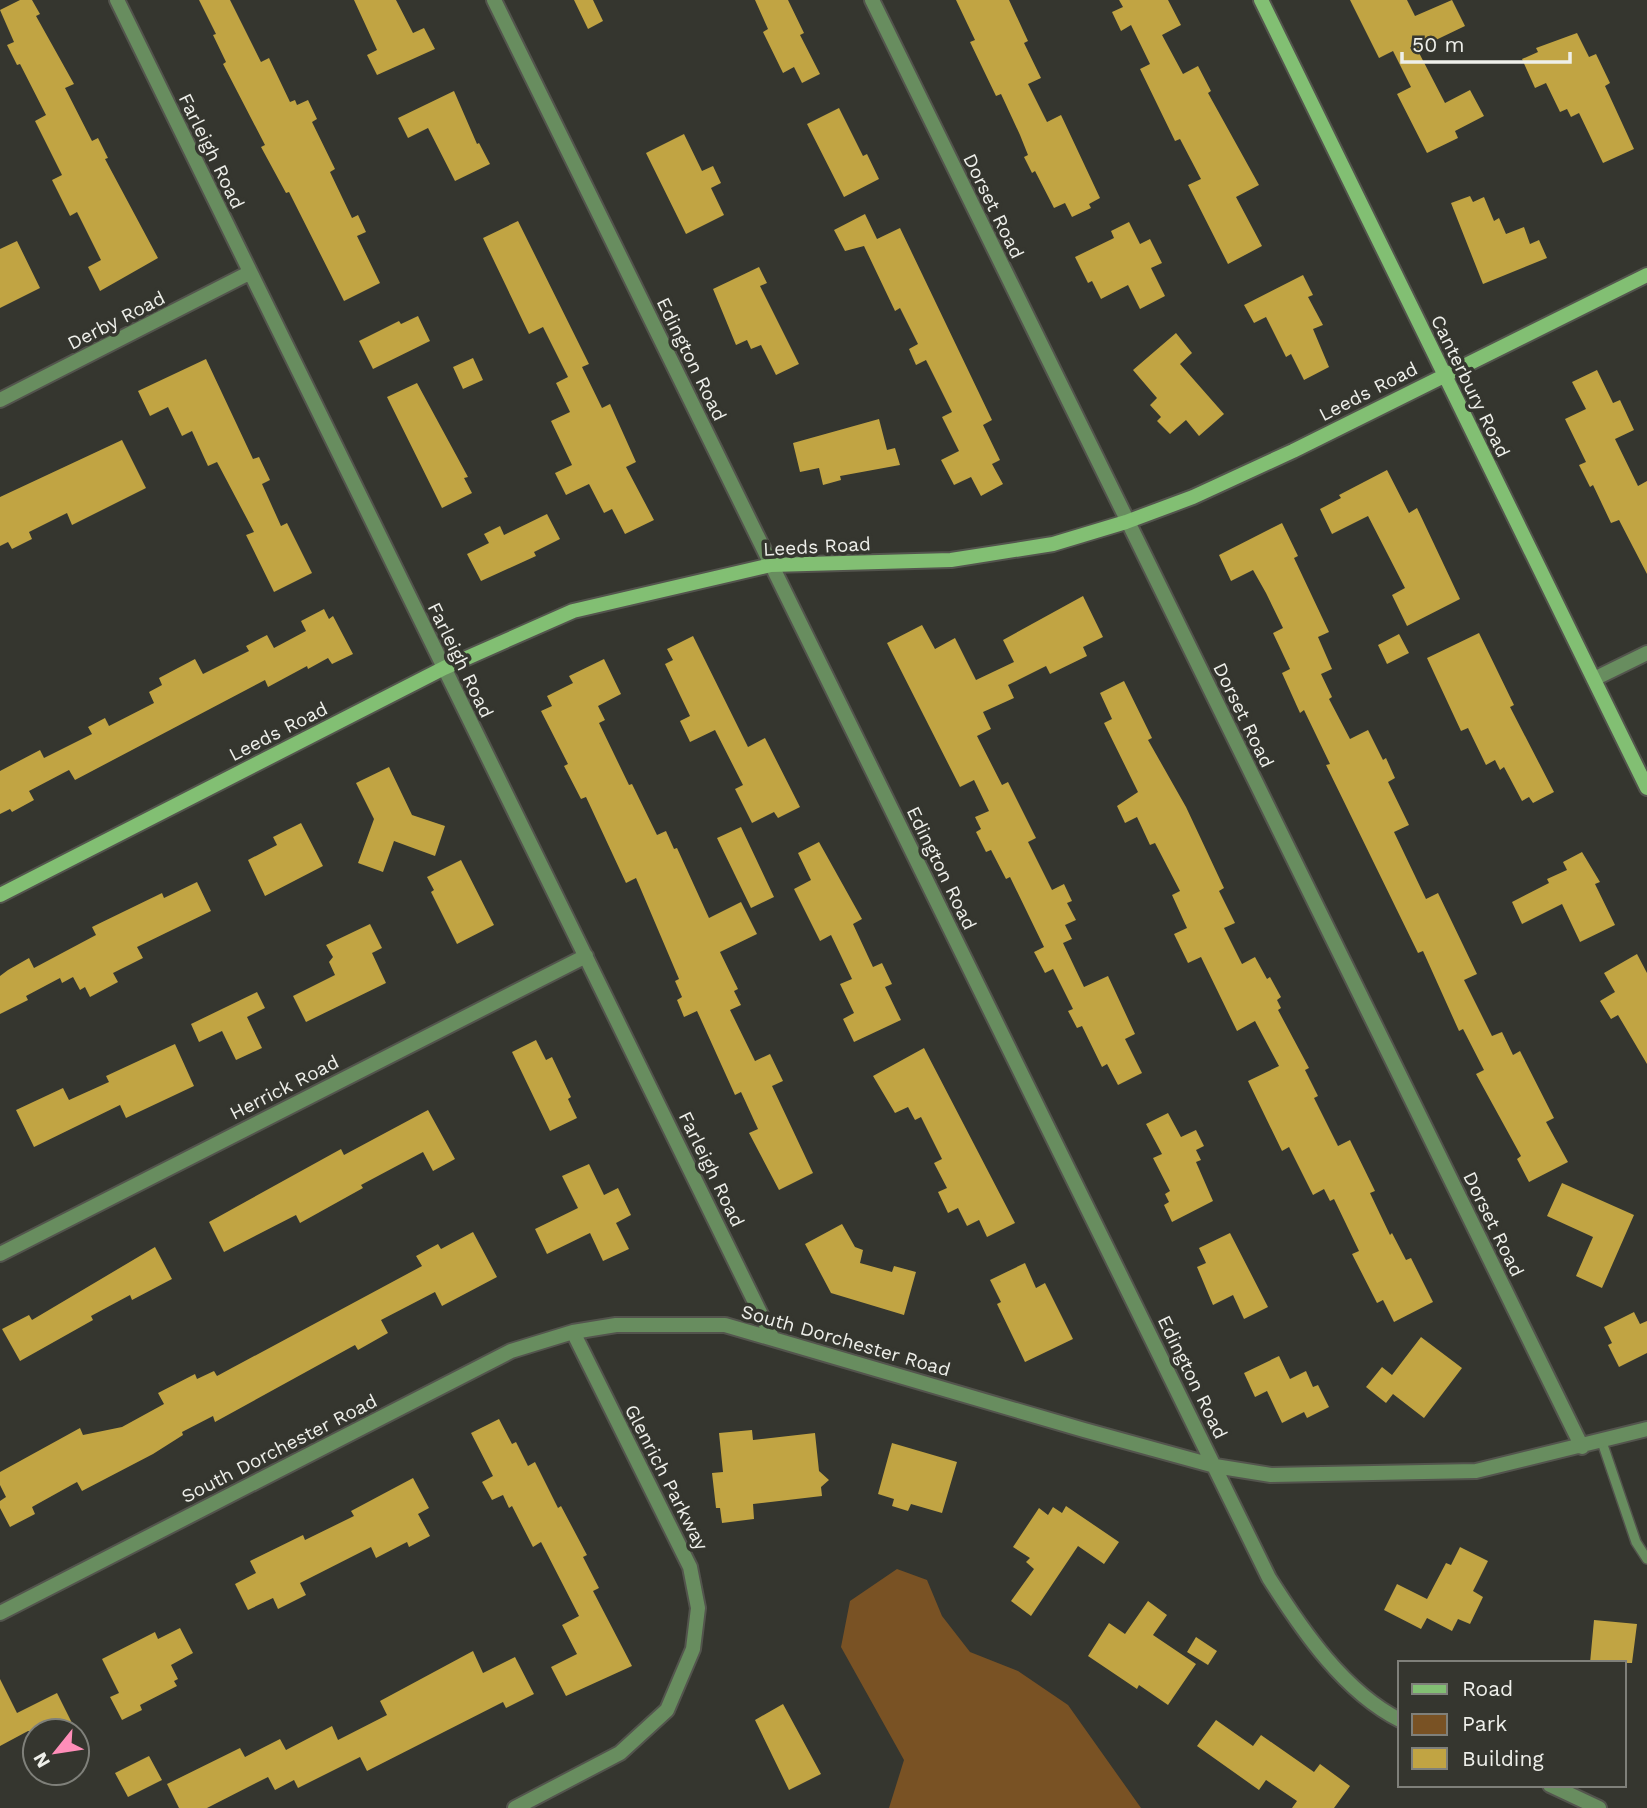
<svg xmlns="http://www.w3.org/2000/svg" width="1647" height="1808" viewBox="0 0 1647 1808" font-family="'Work Sans',sans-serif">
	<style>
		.green { fill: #795224 }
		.building { fill: #c1a443 }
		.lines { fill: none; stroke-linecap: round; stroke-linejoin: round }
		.lane-casing { stroke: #53544d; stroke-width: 12 }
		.street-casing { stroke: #53544d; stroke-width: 18 }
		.secondary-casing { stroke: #53544d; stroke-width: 18 }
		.lane { stroke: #688d5f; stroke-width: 9 }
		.street { stroke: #688d5f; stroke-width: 14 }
		.secondary { stroke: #82bf73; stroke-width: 14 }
		.labels { text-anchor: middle; stroke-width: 7; stroke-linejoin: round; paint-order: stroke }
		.street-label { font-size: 19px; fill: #eeefea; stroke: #35362f }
	</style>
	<rect width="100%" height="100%" fill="#35362f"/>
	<!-- green -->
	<path class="green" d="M897,1569l30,11 15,36 28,36 48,19 50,34 73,103h-252l15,-48 -63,-113 9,-46z"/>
	<!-- building -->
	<path class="building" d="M20,0h12l8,14 -4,2 38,68 -9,4 27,53 6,-3 10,20 -3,1 53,99 -58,33 -12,-24 13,-7 -24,-48 -7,4 -18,-36 10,-5 -27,-54 11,-6 -26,-51 -3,1 -10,-20 7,-3 -14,-32z
		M199,0h31l31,62 8,-4 21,44 5,-2 2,5 11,-5 9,19 -5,3 23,47 -5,3 22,46 6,-3 8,17 -9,4 23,47 -36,18 -55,-109 -3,1 -25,-46 4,-2 -42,-81 3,-2 -13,-27 3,-1z
		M354,0h42l17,33 11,-5 11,21 -58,26 -10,-20 10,-5z
		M574,0h19l10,21 -15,8z
		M755,0h33l16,33 -4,2 20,39 -18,9 -8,-16 -11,6 -20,-41 5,-3z
		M956,0h53l19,41 -4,2 17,35 -13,6 19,38 14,-7 39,83 -11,6 2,4 -19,9 -7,-14 -11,5 -19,-37 -3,2 -8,-16 4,-2 -8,-20 -19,-41 -5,2 -26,-54 5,-2z
		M1119,0h49l13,25 -19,10 21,39 15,-8 13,25 -3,2 51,92 -23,12 26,49 -34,18 -40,-79 13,-6 -21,-40 -5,2 -35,-72 10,-5 -19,-39 -10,6 -9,-19 11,-5z
		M1350,0h57l8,16 37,-16 13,26 -48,23 28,54 25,-13 14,26 -29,15 3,7 -31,15 -30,-59 14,-7 -18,-36 -14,7z
		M1577,33l12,24 7,-3 14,29 -5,3 29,63 -31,14 -24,-50 -8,4 -4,-8 -7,3 -14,-29 -11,5 -13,-29 16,-7 -2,-4z
		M454,91l23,53 2,-1 11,21 -35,17 -27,-53 -20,10 -10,-20z
		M839,108l24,48 4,-2 12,25 -35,18 -37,-73z
		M684,134l18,37 11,-5 8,17 -10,5 13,27 -38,19 -40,-81z
		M1470,196l3,6 11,-5 10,24 5,-3 7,16 18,-7 6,17 9,-4 8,18 -64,26 -32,-81z
		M865,214l12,25 23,-11 92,192 -9,5 17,35 -8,4 11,20 -22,12 -10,-19 -17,8 -13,-25 18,-9 -17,-34 10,-5 -26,-52 -10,5 -7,-16 9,-5 -18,-36 -5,3 -31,-65 -19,5 -11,-21z
		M518,221l71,143 -7,3 20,41 8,-4 26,58 -10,5 28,53 -29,14 -13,-25 -8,4 -15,-29 -23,11 -11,-22 17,-8 -21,-44 19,-9 -14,-29 12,-6 -25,-50 -14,7 -46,-96z
		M1129,222l11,22 10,-5 12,24 -11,5 14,28 -25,13 -12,-24 -27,14 -9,-18 -4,2 -13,-26 39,-19 -3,-7z
		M17,241l23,47 -40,20v-59z
		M759,267l8,16 -7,3 39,78 -23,11 -15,-30 -10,4 -4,-9 -11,5 -23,-56z
		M1303,275l10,20 -5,2 15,28 -10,4 16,38 -25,13 -13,-26 -5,3 -20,-40 -12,6 -10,-18z
		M418,316l12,25 -57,28 -14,-28 40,-20 2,3z
		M1176,333l16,20 -12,11 44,50 -25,22 -13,-16 -16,14 -13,-13 4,-4 -11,-12 7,-7 -24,-28z
		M473,358l10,22 -20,9 -10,-22z
		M206,359l47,100 6,-2 11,23 -8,4 19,42 6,-3 25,50 -38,19 -28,-57 8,-3 -37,-70 -9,4 -16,-35 -10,5 -14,-29 -18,9 -12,-25z
		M1597,370l16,33 7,-3 14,30 -19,9 23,47 9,-5v93l-28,-54 -8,3 -18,-38 -3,2 -11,-22 7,-3 -21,-43 21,-10 -14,-27z
		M417,383l51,94 -4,1 8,15 -30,15 -55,-111z
		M879,419l8,31 8,-2 5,17 -60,11 1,4 -18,5 -4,-17 -19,4 -7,-29z
		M122,440l24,48 -74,37 -5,-12 -38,19 3,7 -20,10 -4,-7 -8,4v-49z
		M1387,470l22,43 8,-5 43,91 -53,27 -15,-31 13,-7 -37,-72 -36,18 -12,-25 21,-11 -2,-3z
		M547,514l13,25 -26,13 2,4 -55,25 -14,-27 22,-11 -5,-9 16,-8 4,9z
		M1282,523l16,33 -4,2 35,74 -11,5 14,32 -11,5 11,23 -3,2 21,40 18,-9 15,30 3,-2 9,20 -7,4 21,43 -15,7 32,67 12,-6 39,81 -13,6 28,56 10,-4 11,23 7,-4 34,67 -8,4 22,40 -39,20 -12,-23 4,-3 -45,-82 8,-4 -21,-41 -4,2 -36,-80 -5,2 -92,-188 4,-1 -26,-54 -4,3 -18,-40 8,-4 -17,-36 10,-5 -17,-35 -13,-23 -22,11 -12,-26z
		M1083,596l20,41 -20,10 4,9 -37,18 -4,-8 -38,19 6,13 -31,14 8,17 -14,7 25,49 6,-3 28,56 -8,4 24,48 12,-6 8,17 -5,2 9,17 -11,5 7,14 -9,4 21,44 24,-11 27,58 -10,5 17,34 -24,12 -11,-21 -5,3 -20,-41 -5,2 -9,-17 5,-2 -20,-40 -8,4 -11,-21 10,-5 -34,-70 -4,2 -15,-29 -5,2 -10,-20 5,-3 -6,-12 14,-6 -15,-31 -14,7 -73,-144 35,-18 13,24 20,-11 21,42 38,-18 -11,-22z
		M324,609l5,10 4,-3 20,38 -21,10 -4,-6 -20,11 -1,-3 -39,21 -3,-7 -190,100 -6,-10 -40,21 5,9 -22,12 -2,-3 -10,5v-43l40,-21 4,8 48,-24 -4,-7 17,-9 4,8 45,-23 -5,-11 13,-7 -3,-7 36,-19 8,15 46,-23 -3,-5 21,-11 7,13 32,-17 -5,-10z
		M1479,633l35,72 -4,2 44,85 -21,11 -4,-6 -7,4 -18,-34 -4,3 -5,-10 -9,5 -18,-37 -7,3 -34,-73z
		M1399,634l10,19 -22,11 -9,-19z
		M693,636l55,111 17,-9 35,69 -22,11 -4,-6 -22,11 -17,-34 8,-4 -28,-55 -25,12 -10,-21 10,-5 -25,-52 8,-4 -6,-11z
		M604,659l17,35 -23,12 7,14 -6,3 30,62 3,-1 25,51 9,-4 8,18 3,-1 32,70 32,-16 16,32 -37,18 18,37 -4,2 7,14 -11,5 25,51 15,-7 13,27 -11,5 41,87 -34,17 -30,-57 9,-4 -17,-37 -6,3 -38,-84 -13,6 -7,-17 5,-3 -7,-16 4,-2 -43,-101 -10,5 -40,-86 -5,2 -17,-33 4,-2 -27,-53 11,-5 -5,-10 26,-13 -4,-7z
		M1124,681l28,57 -4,2 38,67 38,81 -5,3 16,32 -11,5 18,36 13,-7 12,22 3,-2 11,20 -4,3 4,8 -3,2 31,58 -4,2 13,26 -4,2 24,48 12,-6 25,51 -5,2 20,42 2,-2 14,27 5,-2 22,44 -39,20 -11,-22 -6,3 -25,-49 7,-3 -25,-52 -4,2 -6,-12 -11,6 -24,-48 -7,4 -34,-70 31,-15 -24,-45 -18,10 -36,-74 -13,6 -14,-29 13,-6 -15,-33 8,-4 -25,-48 -5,2 -13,-28 -12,6 -8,-17 21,-14 -34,-69 8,-4 -12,-26z
		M389,767l23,48 33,11 -10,30 -41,-15 -11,31 -25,-9 16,-44 -18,-36z
		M301,823l22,43 -58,30 -17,-36 29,-15 -4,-8z
		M741,827l33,70 -23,11 -34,-70z
		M819,842l43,77 -9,5 20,43 9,-4 10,21 -7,3 16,33 -47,22 -11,-23 11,-6 -14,-29 12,-5 -21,-44 -11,6 -26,-52 17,-9 -13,-27z
		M1582,852l18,30 -5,2 20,41 -35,17 -18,-38 -40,20 -10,-22 37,-19 -2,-4 20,-9 -4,-8z
		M461,860l33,65 -37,19 -26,-52 3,-2 -7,-13z
		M197,882l14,29 -74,36 6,11 -30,15 5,9 -28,15 -5,-10 -5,3 -7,-13 -11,6 -2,-5 -34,18 2,4 -28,14v-38l8,-6 21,-12 5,10 62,-33 -4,-8 70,-34 2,5z
		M370,924l12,24 -10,5 14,30 -80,39 -13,-26 42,-21 -6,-13 4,-5 -7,-12z
		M1637,954l10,19v91l-29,-49 -7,4 -11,-18 15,-9 -11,-19z
		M257,992l8,16 -18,9 15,31 -26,12 -14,-29 -23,11 -8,-18z
		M536,1040l10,20 6,-3 19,40 -3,2 9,19 -27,13 -38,-79z
		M175,1044l19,42 -68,32 -6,-13 -86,42 -18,-37 47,-22 6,12 40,-18 -3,-6z
		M924,1048l91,175 -28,14 -8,-17 -12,6 -9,-18 -10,5 -10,-21 9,-4 -13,-25 8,-4 -21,-42 -6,3 -7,-13 -13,6 -22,-37z
		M428,1110l27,49 -22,12 -10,-19 -62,33 2,3 -63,35 -4,-8 -72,37 -15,-30 132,-73 3,6z
		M1168,1113l13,24 15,-7 8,16 -8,4 5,10 -5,2 17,39 -41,21 -8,-17 5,-3 -4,-8 5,-3 -17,-33 9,-4 -16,-30z
		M589,1164l15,31 14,-7 13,27 -15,8 13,26 -26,12 -13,-28 -43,21 -12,-25 43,-21 -16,-32z
		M1562,1183l72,32 -32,73 -26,-12 17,-39 -46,-21z
		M842,1224l13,23 8,3 -3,13 32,9 2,-6 22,6 -12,43 -73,-22 -26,-49z
		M473,1232l24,45 -55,29 -7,-14 -54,28 7,13 -30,17 -3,-5 -140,77 -2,-6 -31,16 1,3 -30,19 -71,37 -5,-9 -45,25 3,7 -25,13 -10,-19v-7l6,-4 -6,-12v-13l80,-44 3,7 39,-8 42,-23 -6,-11 37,-19 2,5 17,-8 3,5 205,-110 -6,-10 22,-12 3,5z
		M1230,1233l38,74 -24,12 -11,-24 -20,10 -16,-38 9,-4 -7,-15z
		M155,1247l17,32 -40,21 -2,-5 -39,21 2,4 -73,41 -18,-32 27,-14 3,5z
		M1025,1263l11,25 9,-5 28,56 -48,23 -28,-58 4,-2 -11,-22z
		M1634,1312l6,12 7,-3v32l-28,14 -11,-22 4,-2 -8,-16z
		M1421,1337l41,31 -38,50 -31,-24 -7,9 -20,-16 16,-20 10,8z
		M1279,1356l11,23 16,-8 7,16 5,-2 11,22 -22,11 -3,-6 -22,11 -15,-32 -12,6 -11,-24z
		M499,1419l13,25 4,-2 12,24 7,-4 23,46 3,-2 26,49 -4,2 16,31 -6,3 39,75 -66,30 -15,-29 26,-13 -15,-29 17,-9 -38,-74 -8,5 -21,-41 -3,2 -6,-13 -11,5 -10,-18 11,-6 -22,-43z
		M752,1430l1,10 62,-7 4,38 10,9 -8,7 1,9 -69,8 1,15 -32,4 -2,-15h-4l-4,-35 11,-1 -4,-39z
		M892,1443l65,19 -15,51 -31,-9 -3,7 -16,-5 2,-7 -16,-5z
		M413,1478l16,30 -11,6 12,22 -21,11 -2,-5 -31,16 -5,-11 -71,36 6,12 -28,14 -5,-11 -25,12 -13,-26 21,-11 -6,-12 53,-26 2,5 49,-24 -3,-5z
		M1066,1506l53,36 -15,22 -26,-18 -47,70 -20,-15 23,-32 -8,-7 4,-4 -17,-11 26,-39 9,7 5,-8 9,6z
		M1460,1547l28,14 -15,30 10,6 -13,27 -12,-5 -6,12 -25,-13 -6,11 -37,-19 13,-26 30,15 19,-36 5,2z
		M1148,1601l19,14 -14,20 43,29 -28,41 -29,-20 -2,4 -49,-33 21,-33 16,11z
		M1594,1620l43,4 -5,39h-42z
		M180,1628l13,25 -22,12 7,14 -4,2 3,5 -37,19 2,5 -20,10 -12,-23 9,-4 -17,-34 53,-27 3,7z
		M1196,1637l21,14 -9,14 -21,-13z
		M473,1651l10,22 32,-16 19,37 -28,14 -3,-6 -136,69 -7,-14 -62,31 -4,-8 -19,10 -7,-13 -61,31h-28l-12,-24 73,-36 5,9 35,-18 6,11 46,-24 6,14 49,-25 -7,-14z
		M0,1679l17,34 40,-20 19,38h-48l-28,15z
		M783,1704l38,70 -32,16 -34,-70z
		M1216,1720l37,26 8,-11 53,37 6,-8 30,22 -16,22h-42l5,-7 -31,-21 -7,10 -62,-44z
		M149,1756l13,24 -34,17 -13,-24z"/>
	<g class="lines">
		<defs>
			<path id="lane" d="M1602,1442l34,100 11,17"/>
			<path id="street" d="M117,0l655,1337
				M494,0l775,1578c33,52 75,114 131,142
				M872,0l710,1447
				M0,400l249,-127
				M1594,679l53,-26
				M0,1254l586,-298
				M0,1613l511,-262 62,-19 43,-7h109l359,105 131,36 56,9 205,-4 171,-42
				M1550,1785l49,23
				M515,1808l105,-55 47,-43 26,-61 5,-41 -8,-41 -117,-235"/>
			<path id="secondary" d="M1261,0l386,788
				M0,895l444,-227 129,-57 198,-46 180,-5 102,-16 73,-22 67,-25 100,-46 354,-176"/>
		</defs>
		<!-- lane casing -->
		<use href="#lane" class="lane-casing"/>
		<!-- street casing -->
		<use href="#street" class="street-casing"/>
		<!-- secondary casing -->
		<use href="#secondary" class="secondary-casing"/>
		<!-- lane -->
		<use href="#lane" class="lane"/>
		<!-- street -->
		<use href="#street" class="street"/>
		<!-- secondary -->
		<use href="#secondary" class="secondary"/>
	</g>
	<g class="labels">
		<!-- street labels -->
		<g class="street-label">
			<text transform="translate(212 151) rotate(64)" y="7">Farleigh Road</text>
			<text transform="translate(994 206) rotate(64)" y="7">Dorset Road</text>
			<text transform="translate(116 320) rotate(-27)" y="7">Derby Road</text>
			<text transform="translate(692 359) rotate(64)" y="7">Edington Road</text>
			<text transform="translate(1471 386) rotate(64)" y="7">Canterbury Road</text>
			<text transform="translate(1368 391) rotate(-27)" y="7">Leeds Road</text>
			<text transform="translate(817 546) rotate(-3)" y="7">Leeds Road</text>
			<text transform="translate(461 660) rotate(64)" y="7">Farleigh Road</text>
			<text transform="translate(1244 715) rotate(64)" y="7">Dorset Road</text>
			<text transform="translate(278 731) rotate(-27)" y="7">Leeds Road</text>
			<text transform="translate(942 868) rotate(64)" y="7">Edington Road</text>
			<text transform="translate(284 1087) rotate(-27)" y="7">Herrick Road</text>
			<text transform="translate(712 1169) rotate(64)" y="7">Farleigh Road</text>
			<text transform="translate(1494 1224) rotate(64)" y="7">Dorset Road</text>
			<text transform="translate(846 1340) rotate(16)" y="7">South Dorchester Road</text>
			<text transform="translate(1193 1377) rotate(64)" y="7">Edington Road</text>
			<text transform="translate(279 1448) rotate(-27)" y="7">South Dorchester Road</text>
			<text transform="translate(667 1477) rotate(63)" y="7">Glenrich Parkway</text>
		</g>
	</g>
	<!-- legend -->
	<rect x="1398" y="1661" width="228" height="126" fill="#35362f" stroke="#7f807a" stroke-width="2"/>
	<rect x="1412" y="1684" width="35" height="10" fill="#82bf73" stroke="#7f807a" stroke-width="2"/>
	<text x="1462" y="1696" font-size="21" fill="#eeefea">Road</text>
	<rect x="1412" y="1714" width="35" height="21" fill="#795224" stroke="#7f807a" stroke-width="2"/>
	<text x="1462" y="1731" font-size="21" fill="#eeefea">Park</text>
	<rect x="1412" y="1748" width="35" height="21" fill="#c1a443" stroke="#7f807a" stroke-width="2"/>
	<text x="1462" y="1766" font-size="21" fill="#eeefea">Building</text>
	<!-- north arrow -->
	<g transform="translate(56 1752) rotate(240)"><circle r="33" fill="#35362f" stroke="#7f807a" stroke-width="2"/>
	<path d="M0-5L12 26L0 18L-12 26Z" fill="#ff8eb9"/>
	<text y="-10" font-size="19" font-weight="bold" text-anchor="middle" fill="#eeefea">N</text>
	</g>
	<!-- scale -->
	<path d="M1402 52v10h168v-10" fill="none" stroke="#eeefea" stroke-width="3.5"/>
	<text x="1412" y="52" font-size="21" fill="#eeefea" stroke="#35362f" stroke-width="5" paint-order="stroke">50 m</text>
</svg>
